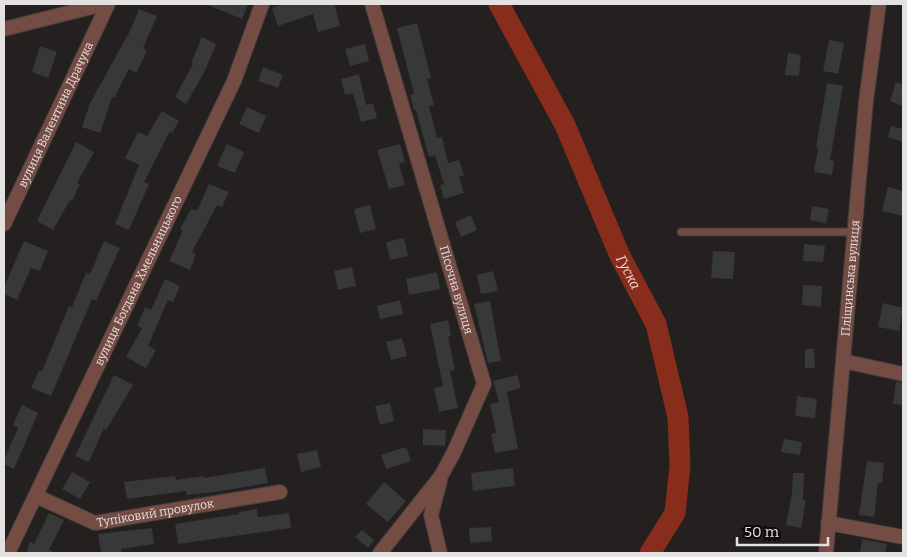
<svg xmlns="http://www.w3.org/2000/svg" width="907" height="557" viewBox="0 0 907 557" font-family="Bitter,serif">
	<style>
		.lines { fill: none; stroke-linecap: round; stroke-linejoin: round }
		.river { stroke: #882c1c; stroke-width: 21 }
		.building { fill: #363937 }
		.lane-casing { stroke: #3e3b3a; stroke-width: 9 }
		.street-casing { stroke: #3e3b3a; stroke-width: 16 }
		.lane { stroke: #754c44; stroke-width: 7 }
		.street { stroke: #754c44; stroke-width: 14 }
		.labels { text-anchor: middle; stroke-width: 5; stroke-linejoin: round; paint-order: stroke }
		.street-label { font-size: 12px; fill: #e4e1e1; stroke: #0c0a0a }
		.water-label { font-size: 14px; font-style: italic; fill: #f4d9d3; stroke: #0c0a0a }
	</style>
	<rect width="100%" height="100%" fill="#23201f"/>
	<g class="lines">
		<!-- river -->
		<path class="river" id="s1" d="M499,4l66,121 55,131 36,68 22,93 2,49 -5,47 -25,40"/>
	</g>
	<!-- building -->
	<path class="building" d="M206,4h42l-6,15z
		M283,4h54l-2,2 5,20 -22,6 -5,-18 -35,12 -6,-18z
		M139,9l18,7 -14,32 4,3 -11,22 -7,-4 -15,29 -2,-1 -12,36 -18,-6 8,-24 41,-74z
		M417,23l14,55 -4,1 7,26 -5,1 8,32 5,-1 6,26 11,-3 5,15 -5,2 5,16 -20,6 -4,-14 4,-1 -9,-29 -6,2 -13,-47h-2l-4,-15 4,-1 -17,-66z
		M202,37l14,7 -11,27 -19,33 -11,-7 18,-33 -2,-1z
		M829,40l15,3 -6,31 -15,-3z
		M365,44l4,17 -19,5 -5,-17z
		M40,46l17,6 -9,26 -16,-6z
		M788,53l13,2 -2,21 -14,-1z
		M263,67l20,8 -5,13 -20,-7z
		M359,74l7,31 7,-2 4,15 -16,4 -8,-29 -8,2 -4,-16z
		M896,82l7,3v21l-13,-5z
		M827,83l16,3 -13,74 4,1 -2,14 -18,-3 4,-24 -2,-1z
		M247,107l19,9 -7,17 -20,-9z
		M162,111l17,10 -7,12 -2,-2 -26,51 5,2 -20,46 -14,-6 24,-59 -14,-7 13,-26 9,4z
		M891,126l12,3v13l-15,-5z
		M76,142l18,10 -17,31 3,1 -8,17 -2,-1 -17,30 -16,-9z
		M227,144l17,8 -9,21 -18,-7z
		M400,144l5,18 -6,2 6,21 -16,4 -12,-39z
		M209,184l20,8 -7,15 -5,-2 -25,47 4,2 -6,16 -21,-9 14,-31 -3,-1 11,-20 6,2z
		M888,187l15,4v25l-21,-5z
		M370,205l6,24 -16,4 -6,-24z
		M812,206l17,3 -3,14 -16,-3z
		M471,215l6,15 -16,7 -6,-15z
		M404,238l4,18 -18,4 -4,-18z
		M24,241l24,10 -8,20 -9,-3 -14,32 -13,-6v-7z
		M104,241l16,7 -24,53 -4,-2 -41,97 -20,-8 8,-18 3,1 27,-65 3,1 14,-34 4,1z
		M804,244l21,2 -2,16 -20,-1z
		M713,251l22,1 -2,27 -22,-1z
		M352,267l4,19 -18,4 -4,-19z
		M493,271l5,20 -17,3 -4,-19z
		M437,272l3,17 -31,6 -3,-16z
		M165,279l15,7 -7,16 -5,-2 -20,46 8,4 -10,18 -20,-11 16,-29 -5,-2 8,-19 6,3z
		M803,285l19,1 -1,21 -19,-2z
		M400,300l3,14 -23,5 -3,-13z
		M490,301l11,60 -13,2 -14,-59z
		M883,303l20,5 -4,23 -21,-4z
		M448,320l3,16 -3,1 7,33 -5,1 8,37 -19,4 -5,-24 9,-2 -13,-62z
		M402,338l5,18 -16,4 -5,-18z
		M805,349h9l1,19h-10z
		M114,375l19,10 -27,45 -2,-2 -15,34 -14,-6z
		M517,375l4,13 -14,4 11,57 -23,4 -4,-19 5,-1 -6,-29 9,-2 -6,-21z
		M896,381l7,2v22l-10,-1z
		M797,396l20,3 -2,19 -20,-2z
		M390,403l4,18 -14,4 -5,-19z
		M22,405l16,8 -24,56 -10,-5v-4l14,-32 -5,-3z
		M423,429l23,1 -1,16 -22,-1z
		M784,439l18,3 -2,13 -19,-3z
		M406,447l5,14 -25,8 -5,-14z
		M317,450l4,17 -20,5 -4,-18z
		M867,461l17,2 -2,20h-4l-4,34 -15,-2z
		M265,468l3,15 -47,8 -34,4 -1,-4 -59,8 -3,-17 51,-6 1,4 28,-4v2z
		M513,468l2,18 -42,5 -2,-18z
		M72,472l18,10 -10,17 -18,-10z
		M793,473h11l-1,27h3l-5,28 -15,-3 6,-32z
		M384,482l22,19 -18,21 -22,-18z
		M257,509l1,8 31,-4 2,15 -113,16 -3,-20 64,-10v-2z
		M49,513l15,7 -15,30 7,3h-30l4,-11 4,2z
		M491,527l1,14 -22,2 -1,-15z
		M152,528l2,16 -33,5 1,4h-21l-3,-19z
		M362,530l12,10 -6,8 -13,-11z
		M862,539l25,5 -2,9h-25z"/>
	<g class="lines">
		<defs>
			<path id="lane" d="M681,232h173"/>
			<g id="street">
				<path id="s2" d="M372,4l112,380 -30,68 -13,24 -61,77"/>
				<path d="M4,29l100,-25"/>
				<path id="s3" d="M4,224l104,-220"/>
				<path d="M843,361l60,13"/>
				<path d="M440,481l-9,34 9,38"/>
				<path id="s4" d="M36,496l59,27 185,-31"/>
				<path d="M828,523l75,14"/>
				<path id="s5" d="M8,553l226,-472 28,-77"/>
				<path id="s6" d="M826,553l40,-452 13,-97"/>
			</g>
		</defs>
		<!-- lane casing -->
		<use href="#lane" class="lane-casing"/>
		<!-- street casing -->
		<use href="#street" class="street-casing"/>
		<!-- lane -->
		<use href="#lane" class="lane"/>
		<!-- street -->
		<use href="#street" class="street"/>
	</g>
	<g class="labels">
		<!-- street labels -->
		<g class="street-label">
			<text dy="4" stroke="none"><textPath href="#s3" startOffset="121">вулиця Валентина Драчука</textPath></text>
			<text dy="4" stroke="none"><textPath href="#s6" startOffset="276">Пліщинська вулиця</textPath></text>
			<text dy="4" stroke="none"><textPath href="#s5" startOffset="302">вулиця Богдана Хмельницького</textPath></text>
			<text dy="4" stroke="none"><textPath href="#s2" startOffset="298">Пісочна вулиця</textPath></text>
			<text dy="4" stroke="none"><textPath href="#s4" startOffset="126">Тупіковий провулок</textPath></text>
		</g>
		<!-- water labels -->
		<g class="water-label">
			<text dy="5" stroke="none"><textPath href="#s1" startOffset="298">Гуска</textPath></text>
		</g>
	</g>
	<!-- border -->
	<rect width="907" height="557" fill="none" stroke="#e4e1e1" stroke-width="10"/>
	<!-- scale -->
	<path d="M737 537v8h91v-8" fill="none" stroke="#e4e1e1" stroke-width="2.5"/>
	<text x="744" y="537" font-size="15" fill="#e4e1e1" stroke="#0c0a0a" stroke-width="4" paint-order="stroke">50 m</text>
</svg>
